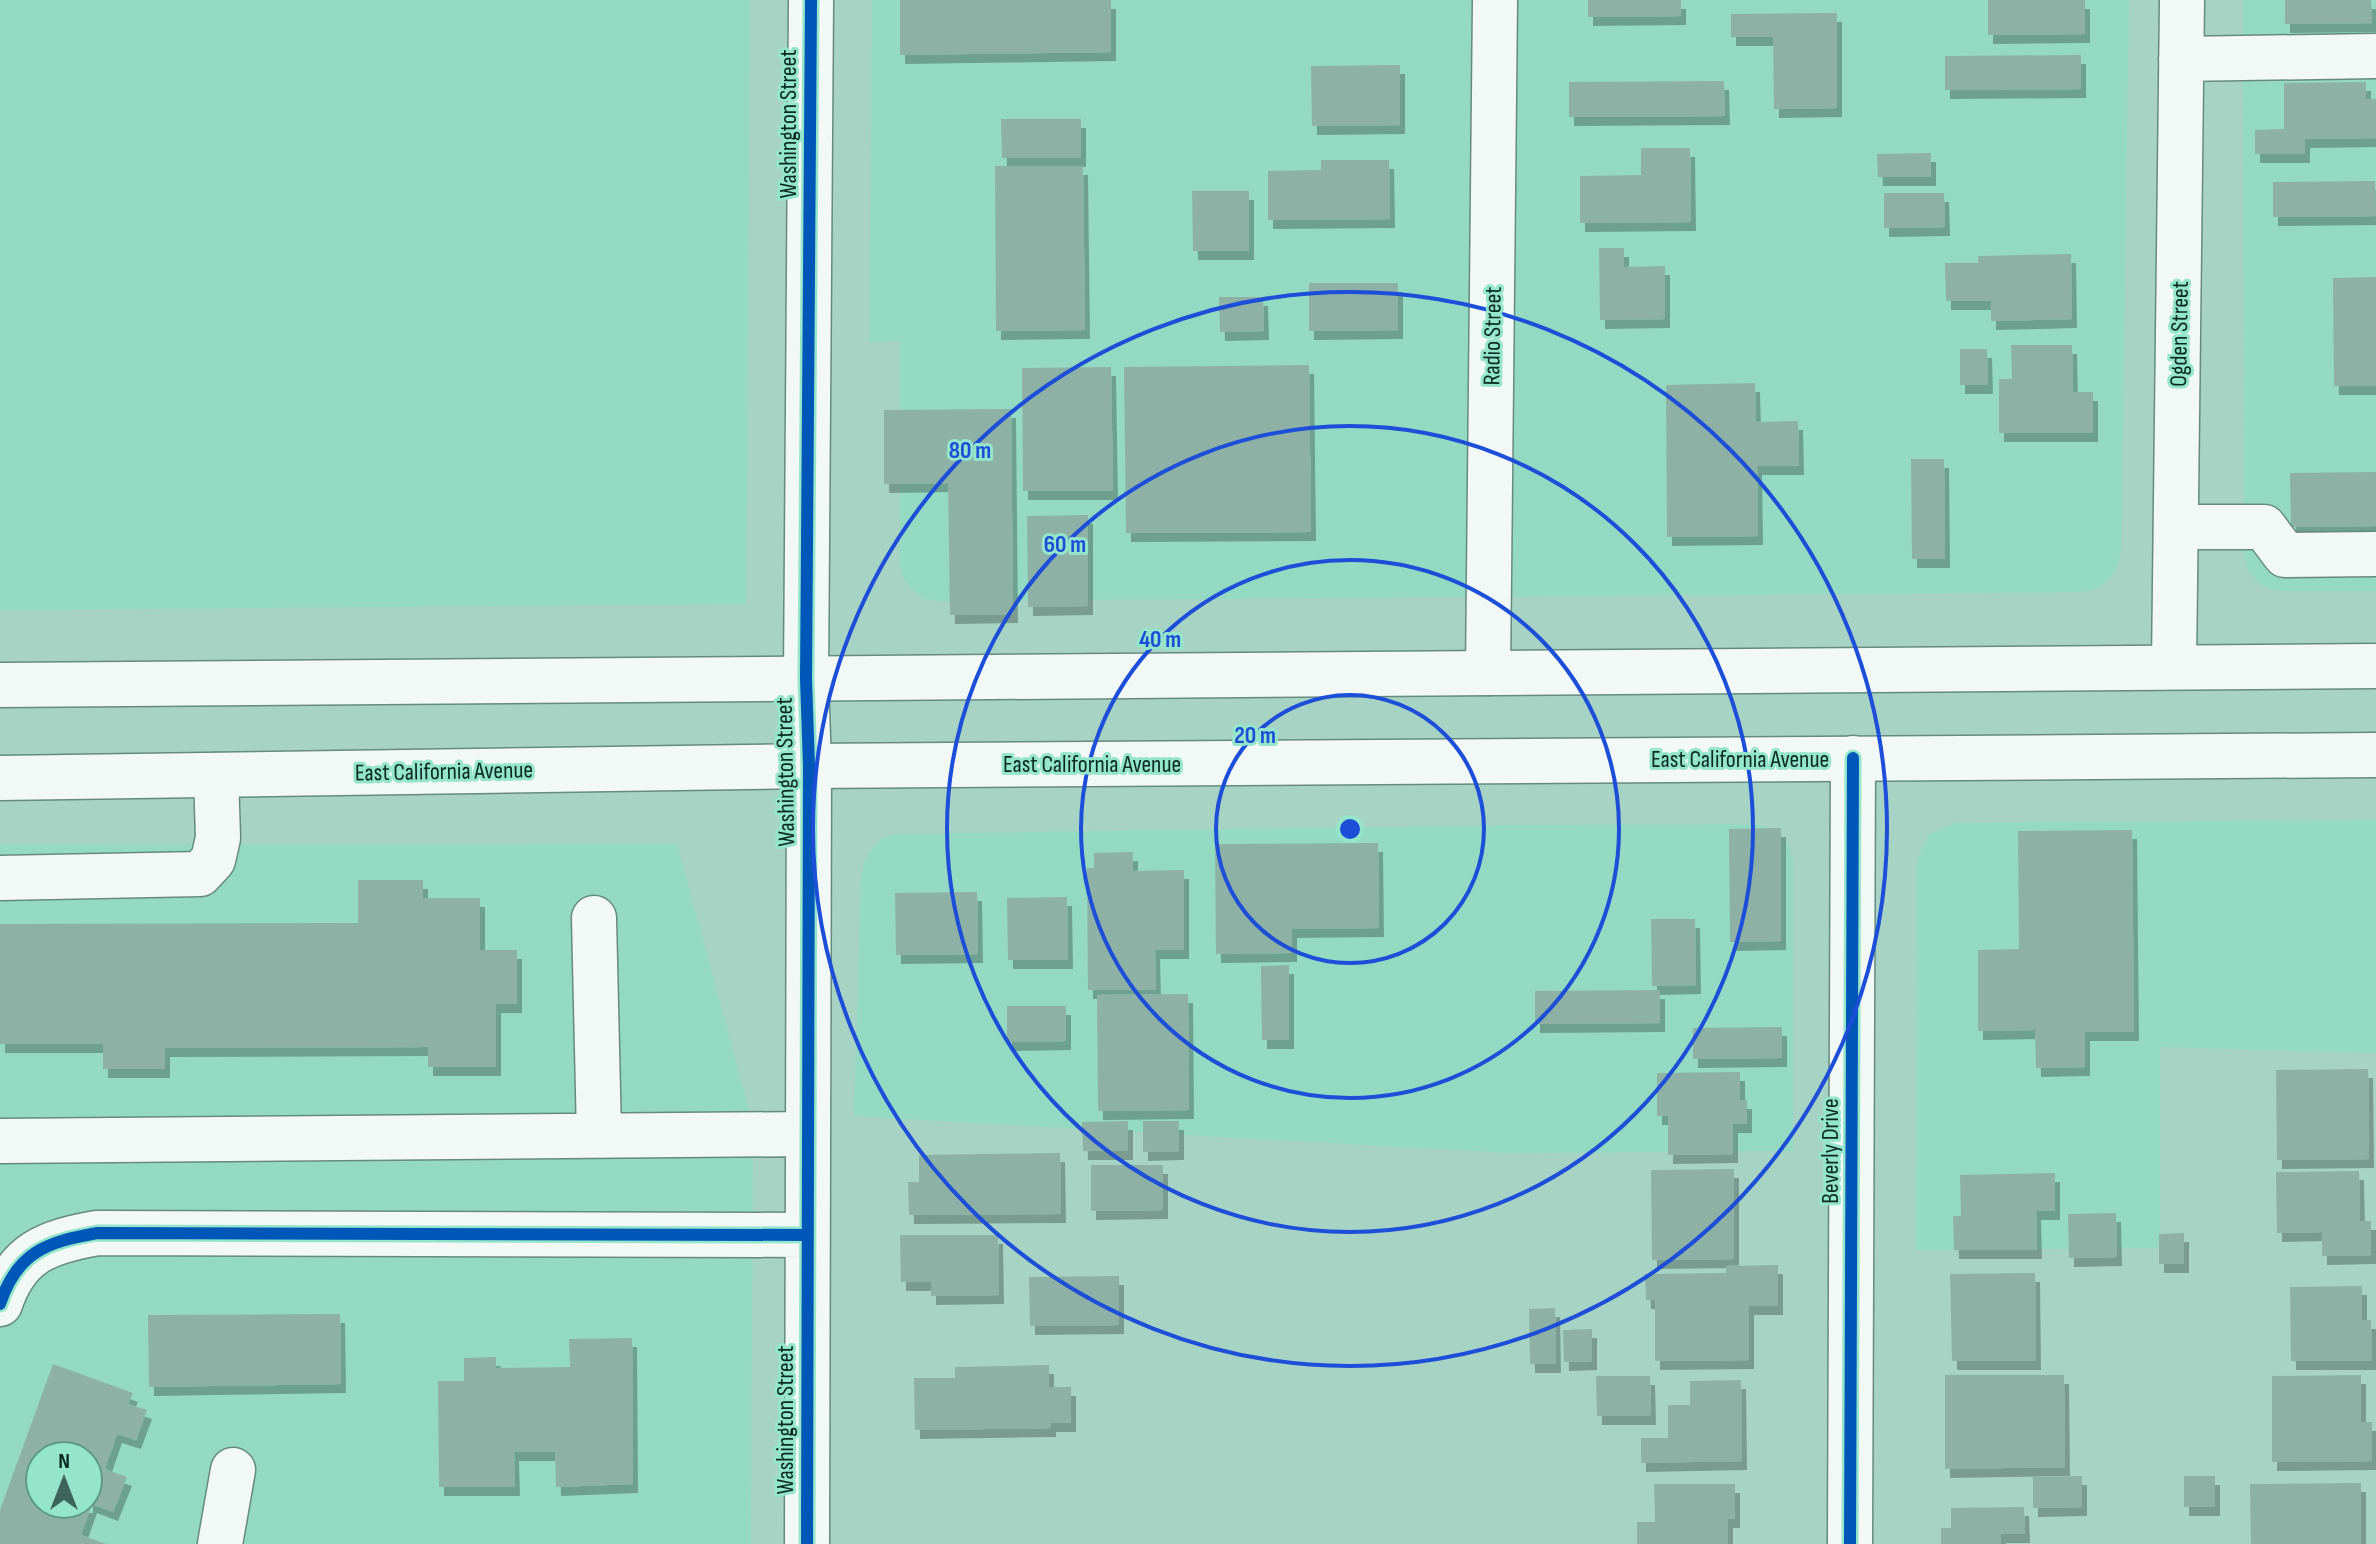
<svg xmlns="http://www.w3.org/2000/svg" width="2376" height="1544" viewBox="0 0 2376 1544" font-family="'Sofia Sans Condensed',sans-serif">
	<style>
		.built { fill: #94dac3; fill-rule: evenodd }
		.building { fill: #8eb1a6; fill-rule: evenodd; filter: url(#shadow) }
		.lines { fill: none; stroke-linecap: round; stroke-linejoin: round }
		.minor-casing { stroke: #668a80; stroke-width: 47 }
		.major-casing { stroke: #668a80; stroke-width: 47 }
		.minor { stroke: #f2f8f6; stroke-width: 44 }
		.major { stroke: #f2f8f6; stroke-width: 44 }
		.cycleway-casing { stroke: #95e5cb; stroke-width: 17 }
		.cycleway { stroke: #0057b8; stroke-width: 12 }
		.ring { fill: none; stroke: #1d4ed8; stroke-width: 4 }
		.labels { text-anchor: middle; stroke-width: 6; stroke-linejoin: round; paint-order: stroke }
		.street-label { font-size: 24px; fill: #072a20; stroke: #95e5cb }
		.centre { fill: #1d4ed8; stroke: #95e5cb; stroke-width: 4 }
		.ring-label { font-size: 24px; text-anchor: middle; font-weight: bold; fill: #1d4ed8; stroke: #95e5cb; stroke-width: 6; stroke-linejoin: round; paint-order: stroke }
	</style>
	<defs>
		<filter id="shadow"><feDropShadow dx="5" dy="9" stdDeviation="0" flood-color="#0004"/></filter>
	</defs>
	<rect width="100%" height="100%" fill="#a7d3c5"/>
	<!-- built -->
	<path class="built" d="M0,0h750l-4,604 -746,6z
		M872,0h1257l-8,551 -3,15 -8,13 -12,9 -14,4 -1144,9 -15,-2 -12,-8 -9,-12 -4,-14v-224l-30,1z
		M2243,0h133v591h-92l-15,-2 -12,-8 -9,-11 -4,-14z
		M2376,820v233l-216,-6v201l-244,2 1,-388 11,-27 27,-12z
		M1753,824l15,3 13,7 8,12 4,14v291l-285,2 -654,-37 7,-238 3,-15 6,-12 10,-11 13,-6 621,-9z
		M677,844l76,280 -2,420h-751v-699zM40,1456h48v48h-48z"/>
	<!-- building -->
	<path class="building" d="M900,0h211v52l-211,3z
		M1588,0h93v16l-93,1z
		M1988,0h97v34l-97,1z
		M2285,0h86l1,23 -87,1z
		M1837,13v95l-63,1 -1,-72h-42v-23z
		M2081,55v34l-136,1v-34z
		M1400,65v60l-88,1 -1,-60z
		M1724,81l1,35 -156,1v-35z
		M2366,82v17h10v39l-71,1v15h-50v-24l29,-1v-46z
		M1001,119h80v39h-79z
		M1641,148h49l1,74 -111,1v-47l61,-1z
		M1931,153v24h-53l-1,-23z
		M1321,160h68l1,59 -122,1v-49l53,-1z
		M995,166h88l2,164 -89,1z
		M2375,181l1,35 -103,1v-35z
		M1192,191h57v60h-56z
		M1884,193h60l1,34 -61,1z
		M1599,248h25v19l41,-1v53l-65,1z
		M2071,254l1,65 -81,2v-20h-45l-1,-38h33v-7z
		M2376,277v109h-42l-1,-108z
		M1309,283h89v47l-89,1z
		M1219,297h44l1,34 -44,1z
		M2011,345h61l1,47h20v41h-94v-54h13z
		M1960,349h27l1,36h-28z
		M1309,365l2,167 -185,1 -2,-166z
		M1111,367l2,124h-90l-1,-123z
		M1755,383l1,39 42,-1 1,45h-42l1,70 -91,1 -1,-152z
		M1011,409l2,205 -63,1 -2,-132 -64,1v-74z
		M1911,459h33l1,100h-33z
		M2376,472v54l-85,1 -1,-54z
		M1088,515v91l-60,1 -1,-91z
		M1781,828v113l-51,1 -1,-113z
		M2132,830l2,202h-49v35l-49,1 -1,-38 -57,1v-81l41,-1 -1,-118z
		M1378,843l1,85 -87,1v24l-76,1 -1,-110z
		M1133,852v19l51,-1v80h-29l1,40h-68l-1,-122h7v-15z
		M358,880h65v18h57v52h37v54h-21v63h-68v-20l-263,1v21h-62v-25h-103v-120l358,-1z
		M977,892l1,62 -82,1 -1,-62z
		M1067,897l1,63h-60l-1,-62z
		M1651,919h44l1,66 -44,1z
		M1289,965v75h-27l-1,-74z
		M1660,990v33l-125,1v-33z
		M1188,994l1,116 -91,1 -1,-116z
		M1007,1006h59v35l-59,1z
		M1782,1027v31l-89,1v-31z
		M2368,1069l1,90 -92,1 -1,-90z
		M1740,1072v28h7v24h-14v30l-65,1v-39h-11v-43z
		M1128,1121v30h-45l-1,-29z
		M1143,1121h36v30l-36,1z
		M1060,1153l1,61 -152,1 -1,-33h11v-27z
		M1091,1165h72v45l-72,1z
		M1734,1169v90l-82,1 -1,-90z
		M2359,1171l1,50h11v34l-49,1v-24l-45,1 -1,-61z
		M2055,1173v38h-19l1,39h-83l-1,-34h8l-1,-41z
		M2116,1213l1,44 -48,1 -1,-44z
		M2184,1233v31h-25v-30z
		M900,1235h98l1,60 -68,1v-14h-30z
		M1778,1265v41h-29v54l-94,1v-61h-9l-1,-26 81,-1v-7z
		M2035,1273l1,88h-84l-2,-87z
		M1119,1276v49l-89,1 -1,-49z
		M2362,1286v34h9l1,41h-81l-1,-74z
		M1555,1308l1,56h-26l-1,-55z
		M340,1314l1,70 -192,3 -1,-72z
		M1592,1329v32l-28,1 -1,-32z
		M632,1338l1,146 -77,3 -1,-35h-41l1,35h-76l-1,-106h26v-23l32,-1v11l74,-1 -1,-28z
		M53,1364l80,29 -5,11 19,6 -11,30 -19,-6 -12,35 22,8 -14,35 -21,-8 -11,31 25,9h-106v-34zM40,1456h48v48h-48z
		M1049,1365v22h22v36h-20v5l-136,2 -1,-52h41v-11z
		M1945,1375h119l1,92 -120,2z
		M2361,1375v47h11v39l-100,1v-86z
		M1596,1376h54l1,40h-54z
		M1741,1380l1,81 -101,2v-25h27v-33h22v-24z
		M2082,1476v31l-49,1v-31z
		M2184,1476h31v31h-31z
		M2361,1483v61h-110l-1,-60z
		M1654,1484h81v35h-7v25h-91v-22h18z
		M2024,1507l1,27h-24v10h-60v-16h10v-20z"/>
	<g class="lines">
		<defs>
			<path id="minor" d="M2181,59l195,-3
				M2176,527h88l21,28 91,-1
				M2174,667l8,-667
				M1488,673l7,-673
				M0,878l200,-4 13,-14 5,-22 -2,-63
				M594,918l5,217
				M0,1141l807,-7
				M0,1304c17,-52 47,-62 97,-71l710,2
				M220,1544l13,-74
				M807,1544l2,-778 -3,-87 5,-679
				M1850,1544l3,-786"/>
			<path id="major" d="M0,685l2376,-19
				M0,778l809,-12 1567,-11"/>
		</defs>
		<!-- minor casing -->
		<use href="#minor" class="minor-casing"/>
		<!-- major casing -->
		<use href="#major" class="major-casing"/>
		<!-- minor -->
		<use href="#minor" class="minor"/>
		<!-- major -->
		<use href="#major" class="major"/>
		<defs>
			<path id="cycleway" d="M0,1304c17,-52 47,-62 97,-71l710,2
				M807,1544l2,-778 -3,-87 5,-679
				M1850,1544l3,-786"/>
		</defs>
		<!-- cycleway casing -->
		<use href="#cycleway" class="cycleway-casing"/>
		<!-- cycleway -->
		<use href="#cycleway" class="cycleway"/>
	</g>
	<!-- distance rings -->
	<g class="ring">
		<circle cx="1350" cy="829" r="134"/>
		<circle cx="1350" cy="829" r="269"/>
		<circle cx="1350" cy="829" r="403"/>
		<circle cx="1350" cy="829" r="537"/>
	</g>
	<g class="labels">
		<!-- street labels -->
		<g class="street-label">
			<text transform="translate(788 124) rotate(-90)" y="8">Washington Street</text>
			<text transform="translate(2179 334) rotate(-89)" y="8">Ogden Street</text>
			<text transform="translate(1492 336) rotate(-89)" y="8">Radio Street</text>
			<text x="1740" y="767">East California Avenue</text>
			<text x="1092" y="772">East California Avenue</text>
			<text transform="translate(444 771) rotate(-1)" y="8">East California Avenue</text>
			<text transform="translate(785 772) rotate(-91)" y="8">Washington Street</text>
			<text transform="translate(1830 1151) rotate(-90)" y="8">Beverly Drive</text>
			<text transform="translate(785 1420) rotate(-90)" y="8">Washington Street</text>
		</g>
	</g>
	<circle cx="1350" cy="829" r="12" class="centre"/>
	<g class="ring-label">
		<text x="970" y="458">80 m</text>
		<text x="1065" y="552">60 m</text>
		<text x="1160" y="647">40 m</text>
		<text x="1255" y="743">20 m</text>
	</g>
	<!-- north arrow -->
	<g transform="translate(64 1480)"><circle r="38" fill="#95e5cb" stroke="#5c9a87" stroke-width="2"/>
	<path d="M0-6L14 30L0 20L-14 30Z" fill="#3f655a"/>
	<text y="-12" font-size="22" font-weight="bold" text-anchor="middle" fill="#072a20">N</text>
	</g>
</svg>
